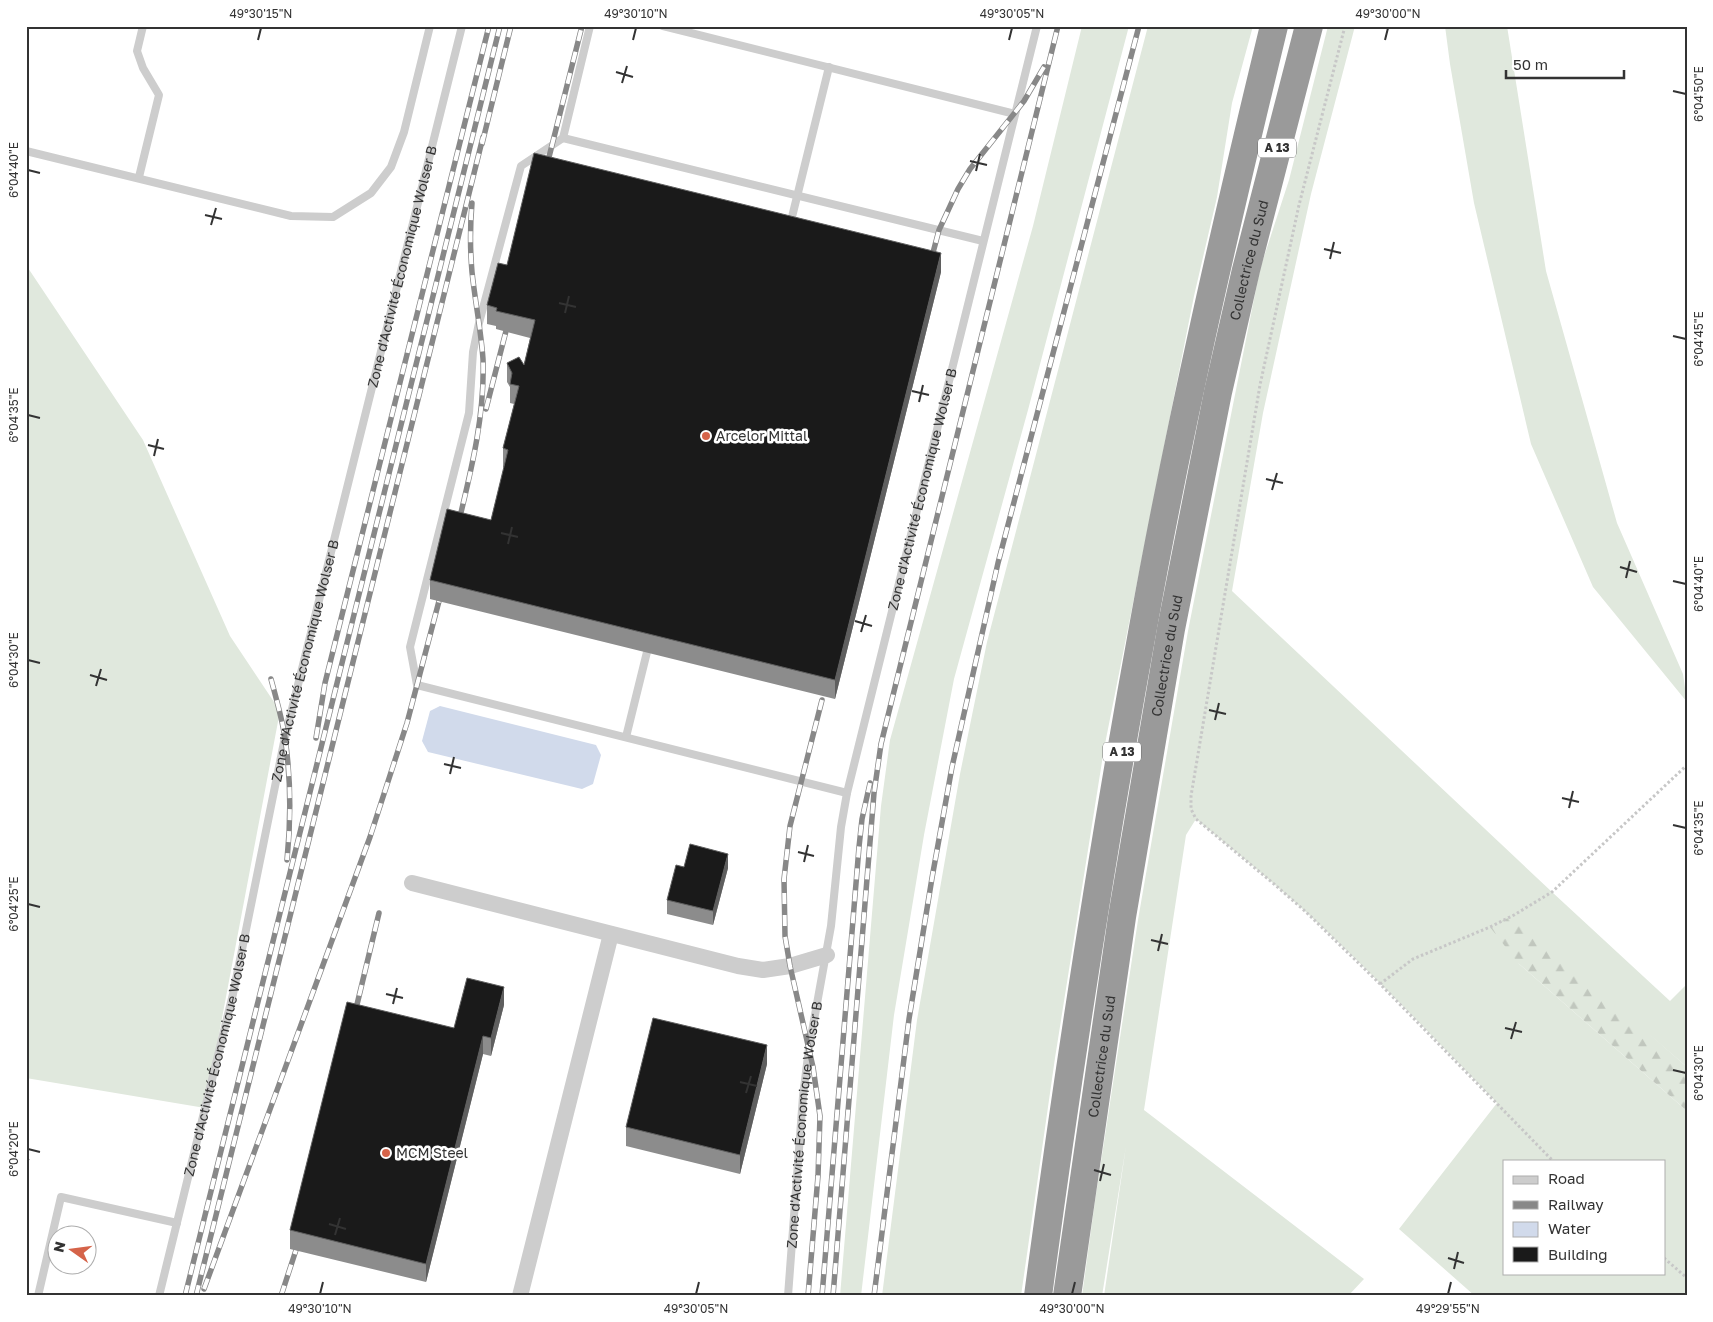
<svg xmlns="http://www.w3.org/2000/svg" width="1713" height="1322" viewBox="0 0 1713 1322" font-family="'Golos Text',sans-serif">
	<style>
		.grass { fill: #e0e8dd; fill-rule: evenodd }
		.forest { fill: url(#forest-firs) }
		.water { fill: #d1daeb }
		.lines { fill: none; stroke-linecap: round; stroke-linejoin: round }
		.path { stroke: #c7c7c7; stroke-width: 3; stroke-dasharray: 2.5 2.5; stroke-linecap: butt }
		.service { stroke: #cdcdcd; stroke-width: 8 }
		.minor { stroke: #cdcdcd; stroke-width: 16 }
		.motorway { stroke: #9a9a9a; stroke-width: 28 }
		.rail-casing { stroke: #888; stroke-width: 5.5 }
		.rail { stroke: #fff; stroke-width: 4; stroke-dasharray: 11; stroke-linecap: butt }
		.wall { fill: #8c8c8c }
		.shaded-wall { fill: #5f5f5f }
		.building { fill: #1a1a1a; stroke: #5f5f5f }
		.ticks { fill: none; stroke: #333; stroke-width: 2 }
		.poi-dot { fill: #d56349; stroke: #fff; stroke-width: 2 }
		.labels { text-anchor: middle; stroke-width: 5; stroke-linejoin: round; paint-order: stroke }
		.shield { fill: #fff; stroke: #707070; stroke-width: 1 }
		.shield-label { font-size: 12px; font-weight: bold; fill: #333 }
		.street-label { font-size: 14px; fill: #333; stroke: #fff }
		.poi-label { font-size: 14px; fill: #333; stroke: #fff; text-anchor: start }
		.neatline { fill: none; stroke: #333; stroke-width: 2 }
		.ticks-label { font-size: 12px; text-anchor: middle; fill: #333 }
	</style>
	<defs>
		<pattern id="forest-firs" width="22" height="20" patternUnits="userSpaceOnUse" patternTransform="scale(1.25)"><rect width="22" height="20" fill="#e0e8dd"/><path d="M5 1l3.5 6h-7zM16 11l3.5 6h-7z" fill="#c1c7be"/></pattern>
	</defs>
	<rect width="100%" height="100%" fill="#fff"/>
	<!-- grass -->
	<path class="grass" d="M1082,26h47l-101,384 -74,269 -30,156 -30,180 -33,281h-21l41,-490 9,-66 143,-514z
		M1148,26h105l-21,77 -15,94 -23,99 -90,453 -49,309 -34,238h-139l35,-276 43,-246 27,-132z
		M1328,26h27l-44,168 -48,219 -31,178 320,301 118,109 17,-17v83l-36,-31 -133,-73 169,148v185h-212l-76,-67 98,-126c-63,-65 -125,-130 -191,-191 -35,-32 -73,-62 -110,-93l-10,16 -42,275 220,169 -16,17h-244l22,-150 -24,150h-20l13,-95 43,-281 50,-289 72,-362 29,-89zM1504,1161h160v112h-160z
		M1445,26h62l39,245 71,252 66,151 4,28 -94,-115 -62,-143 -57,-241 -24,-139z
		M26,265l117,175 87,196 50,75 -75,397 -179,-30z"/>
	<!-- forest -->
	<path class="forest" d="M1514,915l173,152v44l-169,-148 -28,-36z"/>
	<!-- water -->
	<path class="water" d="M440,706l156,39 5,10 -8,29 -11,5 -154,-37 -6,-11 8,-30z"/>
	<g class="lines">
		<!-- path -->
		<path class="path" d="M1345,26l-46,179 -39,180 -69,411v13l5,10 78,65 32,28 74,72 173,177
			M1380,984l33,-25 77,-32 24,-12 38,-23 135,-127
			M1664,1258l23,20"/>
		<!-- service -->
		<g class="service">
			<path d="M590,26l-27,112 420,103"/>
			<path d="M663,26l352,88"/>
			<path d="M563,138l-42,28 -42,157 -6,29 -4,61 -59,234 7,38 430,108"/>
			<path d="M26,151l265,65 42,1 38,-24 20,-26 13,-35 26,-106"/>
			<path d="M139,177l20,-82 -16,-27 -6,-17 6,-25"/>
			<path d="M790,225l39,-158"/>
			<path d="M626,737l21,-85"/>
			<path d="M38,1296l23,-99 116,26"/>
			<path id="s1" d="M159,1296l74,-302 52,-257 177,-711"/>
			<path id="s2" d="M788,1296l15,-200 6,-48 22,-122 10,-99 6,-34 190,-767"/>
		</g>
		<!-- minor -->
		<path class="minor" d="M412,883l326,83 25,4 27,-4 37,-11
			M520,1296l91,-362"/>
		<!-- motorway -->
		<g class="motorway">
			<path d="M1038,1296c30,-225 65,-450 106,-674 36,-200 82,-398 130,-596"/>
			<path id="s3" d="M1067,1296l55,-379 49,-288 47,-237 28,-122 63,-244"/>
		</g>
		<defs>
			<path id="rail" d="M482,144l29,-118
				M546,169l36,-143
				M930,264l9,-34 19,-41 12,-20 54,-68 20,-34
				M486,409l20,-78
				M458,525c13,-54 27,-109 25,-166 -2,-29 -8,-58 -11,-87 -2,-23 -2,-46 0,-69
				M271,679c5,19 11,39 14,59 6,41 6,82 2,122
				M316,738l9,-55 164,-657
				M354,1017l25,-104
				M204,1289l166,-452 37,-114 32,-122
				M185,1296l315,-1270
				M196,1296l287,-1159
				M281,1296l15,-46
				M808,1296l10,-120 2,-60 -7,-49 -23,-101 -5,-30 -1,-57 6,-53 32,-126
				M822,1296l37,-449 3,-28 8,-36
				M833,1296l41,-503 7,-49 177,-718
				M874,1296l35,-277 23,-141 20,-111 46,-204 141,-537"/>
		</defs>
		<!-- rail casing -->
		<use href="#rail" class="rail-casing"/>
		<!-- rail -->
		<use href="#rail" class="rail"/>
	</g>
	<!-- wall -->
	<path class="wall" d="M507,265l434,7 -106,427 -405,-100v-19l61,-60 13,-53h-1v-19l11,-44 -4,-1v-16l-3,-5v-19l17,2 6,-27 -34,-9v-3l-9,-2v-19z
		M684,867l44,1 -15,57 -46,-11v-14z
		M504,1005l-13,51 -8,-2 -57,228 -136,-33v-19l164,-202z
		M767,1064l-27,110 -114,-28v-19z"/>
	<!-- shaded-wall -->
	<path class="shaded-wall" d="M941,253v19l-106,427v-19z
		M728,854v14l-15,57v-14z
		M504,987v18l-13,51v-18z
		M483,1036v18l-57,228v-18z
		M767,1045v19l-27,110v-19z
		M29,1159v19l-3,10v-19z"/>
	<!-- building -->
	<path class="building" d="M534,153l407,100 -106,427 -405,-100 17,-71 44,11 17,-70 -5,-2 16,-62 -9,-2 2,-11 -5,-10 12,-6 5,8 11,-45 -39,-9 1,-3 -10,-3 11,-42 9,2z
		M690,844l38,10 -15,57 -46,-11 9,-35 8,2z
		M467,978l37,9 -13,51 -8,-2 -57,228 -136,-34 57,-228 107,26z
		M653,1018l114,27 -27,110 -114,-28z
		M26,1159h3l-3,10z"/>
	<!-- ticks -->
	<path class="ticks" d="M258,40l3,-12M633,40l3,-12M1009,40l3,-12M1385,40l3,-12M616,72l17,5M622,83l5,-17M1673,91l13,3M970,161l17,4M28,170l12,3M976,171l4,-17M205,215l17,4M211,225l5,-17M1324,249l17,4M1330,259l4,-17M559,303l17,4M565,313l4,-17M1673,336l13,3M912,391l17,4M919,402l4,-17M28,415l12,3M148,445l16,4M154,456l4,-17M1266,479l17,4M1272,490l5,-17M501,533l17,4M508,544l4,-17M1620,567l17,5M1626,578l4,-17M1673,581l13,3M855,621l17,5M861,632l5,-17M28,660l12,3M90,675l17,5M96,686l5,-17M1209,710l17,4M1215,720l4,-17M444,764l17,4M450,774l4,-17M1562,798l17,4M1569,808l4,-17M1673,825l13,3M798,852l16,4M804,862l4,-17M28,904l12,3M1151,940l17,4M1158,951l4,-17M386,994l17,4M393,1004l4,-16M1505,1028l17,4M1511,1039l5,-17M1673,1070l13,3M740,1082l17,4M746,1093l5,-17M28,1149l12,3M1094,1170l17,5M1100,1181l4,-17M329,1224l17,5M335,1235l5,-17M1448,1258l16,5M1454,1269l4,-17M320,1294l3,-12M696,1294l3,-12M1072,1294l3,-12M1448,1294l3,-12"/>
	<!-- markers -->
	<g class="poi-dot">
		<circle cx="706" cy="436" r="5"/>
		<circle cx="386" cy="1153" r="5"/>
	</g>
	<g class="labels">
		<!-- shield labels -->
		<g class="shield">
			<rect x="1258" y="138.5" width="38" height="19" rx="4"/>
			<rect x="1103" y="742.5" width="38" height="19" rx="4"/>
		</g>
		<g class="shield-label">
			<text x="1277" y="152">A 13</text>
			<text x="1122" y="756">A 13</text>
		</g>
		<!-- street labels -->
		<g class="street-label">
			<text dy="5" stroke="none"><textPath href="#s3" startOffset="1052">Collectrice du Sud</textPath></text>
			<text dy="5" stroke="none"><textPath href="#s1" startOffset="1058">Zone d'Activité Économique Wolser B</textPath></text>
			<text dy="5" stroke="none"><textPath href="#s2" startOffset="820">Zone d'Activité Économique Wolser B</textPath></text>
			<text dy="5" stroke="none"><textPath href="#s3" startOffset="648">Collectrice du Sud</textPath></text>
			<text dy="5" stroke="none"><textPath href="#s1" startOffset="652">Zone d'Activité Économique Wolser B</textPath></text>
			<text dy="5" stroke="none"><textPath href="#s1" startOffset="248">Zone d'Activité Économique Wolser B</textPath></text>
			<text dy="5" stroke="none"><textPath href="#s3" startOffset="242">Collectrice du Sud</textPath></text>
			<text dy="5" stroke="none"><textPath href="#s2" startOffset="172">Zone d'Activité Économique Wolser B</textPath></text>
		</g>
		<!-- poi labels -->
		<g class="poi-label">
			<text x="716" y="441">Arcelor Mittal</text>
			<text x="396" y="1158">MCM Steel</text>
		</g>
	</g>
	<!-- border -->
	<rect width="1713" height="1322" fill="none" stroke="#ffffff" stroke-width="55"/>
	<!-- legend -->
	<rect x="1503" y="1160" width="162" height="115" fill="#ffffff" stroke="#adadad"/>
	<rect x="1513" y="1176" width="25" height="8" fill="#cdcdcd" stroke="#adadad"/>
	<text x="1548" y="1184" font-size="15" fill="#333333">Road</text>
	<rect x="1513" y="1201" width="25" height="8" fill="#888888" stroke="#adadad"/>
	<text x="1548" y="1210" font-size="15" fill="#333333">Railway</text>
	<rect x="1513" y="1222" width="25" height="15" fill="#d1daeb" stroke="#adadad"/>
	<text x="1548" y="1234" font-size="15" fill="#333333">Water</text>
	<rect x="1513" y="1247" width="25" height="15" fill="#1a1a1a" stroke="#adadad"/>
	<text x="1548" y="1260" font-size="15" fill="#333333">Building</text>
	<!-- north arrow -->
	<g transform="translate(72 1250) rotate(284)"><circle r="24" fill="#ffffff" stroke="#adadad"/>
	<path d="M0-4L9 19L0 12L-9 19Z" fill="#d56349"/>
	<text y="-8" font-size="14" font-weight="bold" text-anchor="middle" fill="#333333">N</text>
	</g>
	<!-- scale -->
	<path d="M1506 70v8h118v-8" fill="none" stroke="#333333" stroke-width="2.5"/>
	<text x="1513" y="70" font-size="15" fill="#333333" stroke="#ffffff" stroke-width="4" paint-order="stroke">50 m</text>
	<rect x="28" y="28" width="1658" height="1266" class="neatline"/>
	<g class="ticks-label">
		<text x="261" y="18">49°30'15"N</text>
		<text x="636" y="18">49°30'10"N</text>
		<text x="1012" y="18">49°30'05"N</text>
		<text x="1388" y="18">49°30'00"N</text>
		<text transform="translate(1699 94) rotate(-90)" y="4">6°04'50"E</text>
		<text transform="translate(14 170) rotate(-90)" y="4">6°04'40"E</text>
		<text transform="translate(1699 339) rotate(-90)" y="4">6°04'45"E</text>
		<text transform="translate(14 415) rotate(-90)" y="4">6°04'35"E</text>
		<text transform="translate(1699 584) rotate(-90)" y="4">6°04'40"E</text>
		<text transform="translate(14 660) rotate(-90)" y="4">6°04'30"E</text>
		<text transform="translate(1699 828) rotate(-90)" y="4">6°04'35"E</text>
		<text transform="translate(14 904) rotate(-90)" y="4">6°04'25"E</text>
		<text transform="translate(1699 1073) rotate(-90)" y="4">6°04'30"E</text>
		<text transform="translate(14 1149) rotate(-90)" y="4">6°04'20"E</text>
		<text x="320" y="1313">49°30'10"N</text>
		<text x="696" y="1313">49°30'05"N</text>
		<text x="1072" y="1313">49°30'00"N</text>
		<text x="1448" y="1313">49°29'55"N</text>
	</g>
</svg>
